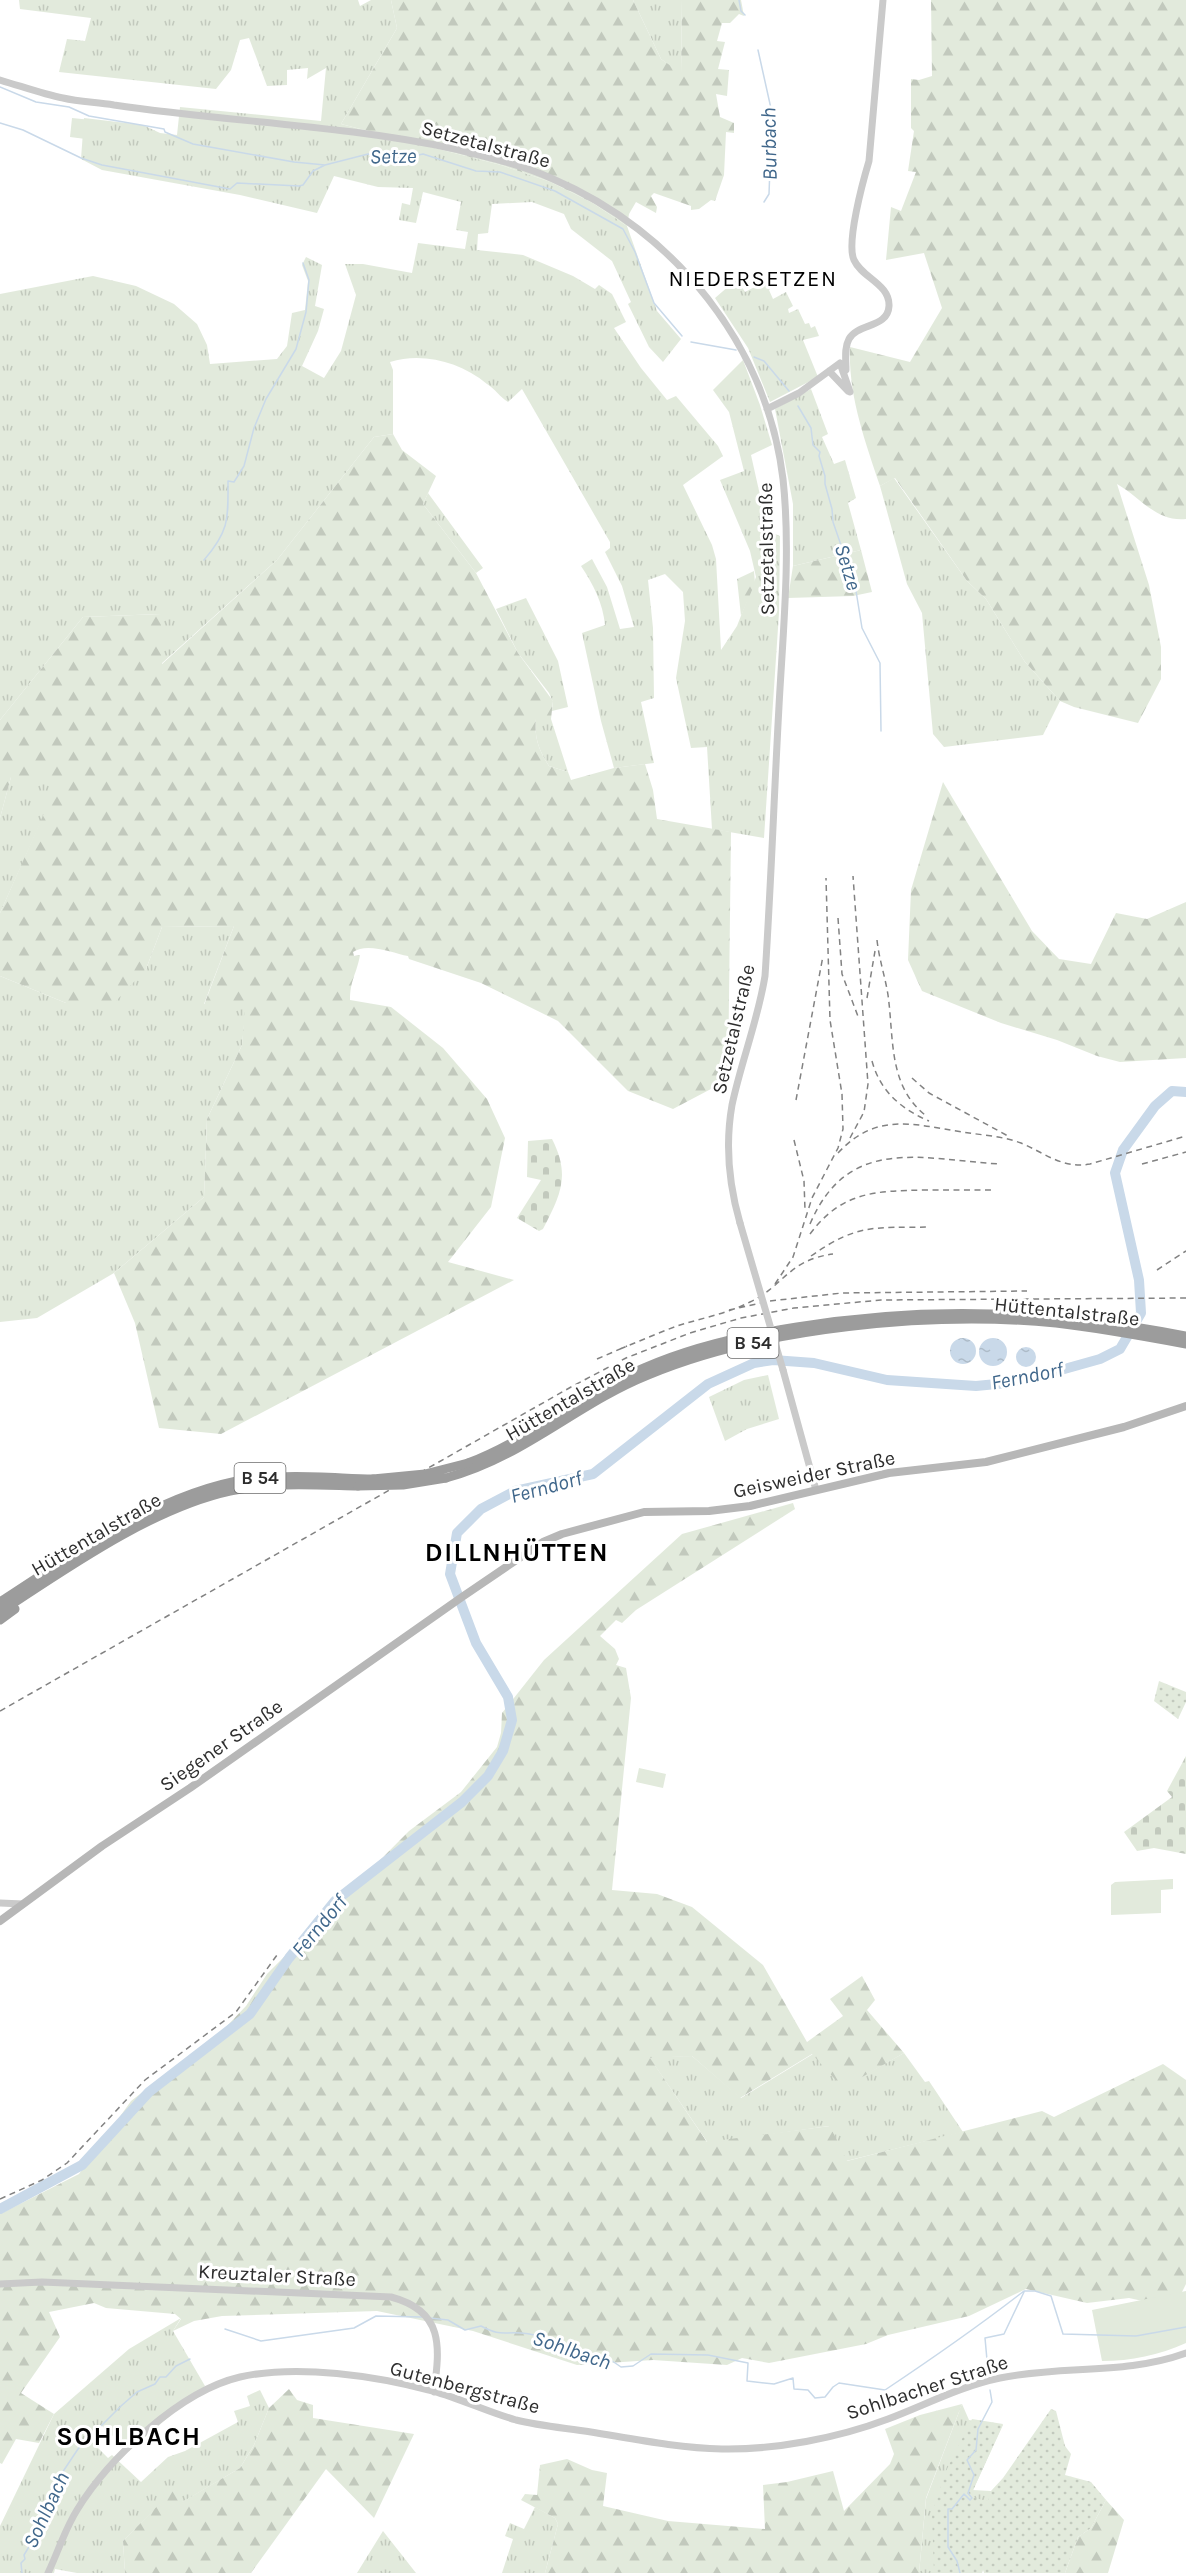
<svg xmlns="http://www.w3.org/2000/svg" width="1186" height="2573" viewBox="0 0 1186 2573" font-family="Karla,sans-serif">
	<style>
		.grass { fill: url(#grass-tufts) }
		.forest { fill: url(#forest-firs) }
		.cemetery { fill: url(#cemetery-stones) }
		.park { fill: url(#park-dots) }
		.garden { fill: #e2eadc }
		.water { fill: url(#water-ripples) }
		.lines { fill: none; stroke-linecap: round; stroke-linejoin: round }
		.stream { stroke: #c9d9e9; stroke-width: 1.5 }
		.river { stroke: #c9d9e9; stroke-width: 10 }
		.tertiary { stroke: #cacaca; stroke-width: 7 }
		.secondary { stroke: #b7b7b7; stroke-width: 8 }
		.trunk { stroke: #9c9c9c; stroke-width: 9 }
		.rail { stroke: #828282; stroke-width: 1.5; stroke-dasharray: 6 4.5; stroke-linecap: butt }
		.tertiary-bridge { stroke: #cacaca; stroke-width: 7 }
		.trunk-bridge { stroke: #9c9c9c; stroke-width: 9 }
		.labels { text-anchor: middle; stroke-width: 6; stroke-linejoin: round; paint-order: stroke }
		.shield { fill: #fff; stroke: #6c6c6c; stroke-width: 1.5 }
		.shield-label { font-size: 18px; font-weight: bold; fill: #2d2d2d }
		.street-label { font-size: 20px; fill: #2d2d2d; stroke: #fff }
		.water-label { font-size: 21px; font-style: italic; fill: #40678b; stroke: #fff }
		.quarter-label { font-size: 22px; letter-spacing: 1.5px; fill: #000; stroke: #fff }
		.district-label { font-size: 26px; font-weight: bold; letter-spacing: 1.5px; fill: #000; stroke: #fff }
	</style>
	<defs>
		<pattern id="grass-tufts" width="24" height="20" patternUnits="userSpaceOnUse" patternTransform="scale(1.5)"><rect width="24" height="20" fill="#e2eadc"/><path d="M3 7l-1-3M5 7V3M7 7l1-3M15 17l-1-3M17 17v-4M19 17l1-3" fill="none" stroke="#c2c9bd"/></pattern>
		<pattern id="forest-firs" width="22" height="20" patternUnits="userSpaceOnUse" patternTransform="scale(1.5)"><rect width="22" height="20" fill="#e2eadc"/><path d="M5 1l3.5 6h-7zM16 11l3.5 6h-7z" fill="#c2c9bd"/></pattern>
		<pattern id="cemetery-stones" width="16" height="16" patternUnits="userSpaceOnUse" patternTransform="scale(1.5)"><rect width="16" height="16" fill="#e2eadc"/><path d="M2 7V4a2 2 0 0 1 4 0v3zM10 15v-3a2 2 0 0 1 4 0v3z" fill="#c2c9bd"/></pattern>
		<pattern id="park-dots" width="8" height="8" patternUnits="userSpaceOnUse" patternTransform="scale(1.5)"><rect width="8" height="8" fill="#e2eadc"/><path d="M2 2h.1M6 6h.1" fill="none" stroke="#c2c9bd" stroke-width="1.8" stroke-linecap="round"/></pattern>
		<pattern id="water-ripples" width="26" height="14" patternUnits="userSpaceOnUse" patternTransform="scale(1.5)"><rect width="26" height="14" fill="#c9d9e9"/><path d="M2 4q2-2 4 0t4 0M15 11q2-2 4 0t4 0" fill="none" stroke="#adbbc8"/></pattern>
	</defs>
	<rect width="100%" height="100%" fill="#fff"/>
	<!-- grass -->
	<path class="grass" d="M19,0h339l2,6 11,-6h20l6,28 -56,96 160,41 50,17 42,21 34,23 30,85 24,28 -18,23 -14,-15 -21,-43 3,-2 -19,-41 -41,-32 -7,-15 -32,-12 -40,2 -4,29 -10,1 -1,16 46,5 50,21 22,13 4,-4 13,9 14,28 -12,6 27,40 26,32 9,-4 42,50 5,10 -40,29 29,60 4,14 5,91 16,-24 19,-49 -6,-26 -30,-71 24,-9 -15,-59 -16,-22 30,-30 17,45 12,40 -21,10 17,76 12,5 -1,77 -15,225 -52,-9 -5,-82 -16,1 -15,-70 9,-57 -2,-29 -18,-18 -17,6 5,48 1,70 -13,4 13,61 -40,5 -13,-47 -19,-88 23,-8c-2,-22 -12,-41 -24,-59l11,-7 15,28 13,42 14,-2 -12,-41 -17,-34 5,-4v-6l-88,-153 -14,13c-8,-5 -13,-13 -21,-18 -27,-22 -64,-32 -97,-22l3,8v64l-19,3 -97,123 -116,104v-50l-78,3 -83,103v-426l93,-18 43,10 38,18 23,20 10,21 3,19 67,-5 10,-13 5,-33 13,-3 3,-29 -6,-16 4,-8 16,8 -7,41 9,3 -6,22 -16,35 22,12 17,-27 15,-56 -11,-31h18l49,9 6,-30 47,6 3,-17 -12,-2 5,-28 -38,-10 -7,31 -17,-3 3,-17 8,2 3,-17 -35,-1 -44,-11 -17,37 -77,-18 -138,-25 -21,-11 3,-41 59,7 17,8 17,2 3,-28 141,14 5,-53 -19,11 1,-11 -21,2v15l-20,1 -18,-48 -9,2 -9,30 -15,19 -157,-17 8,-33 18,2 6,-23 -71,-9z
		M633,0h49l-1,74 -20,-15z
		M737,279l8,13 25,-13 4,6 -5,5 4,9 13,-7 7,14 -5,3 1,4 9,-4 7,15 4,-1 2,5 4,-2 4,10 -16,4 15,37 -48,25 -22,-54 -33,-50z
		M811,389l17,45 -6,3 12,27 11,-4 11,38 -8,5 13,47 -68,16v-62l-18,-95z
		M894,478l73,103 19,18 39,63 35,39 -17,34 -99,12 -11,-13 -11,-121 -15,-29 -27,-98z
		M428,493l55,75 -7,5 -53,-69z
		M526,598l32,63 10,46 -16,4 1,-9 -4,-9 -31,-40 -22,-44z
		M536,719h15l17,53 -19,-6c-10,-16 -15,-28 -13,-47z
		M11,777h50l-61,136v-95z
		M234,926l-30,78h42l-4,41 -35,74 -3,78 -90,76 -77,45 -37,4v-346l66,27 80,-34 16,-42z
		M768,1375l11,44 -32,10 -22,12 -16,-44 35,-17z
		M904,2053l21,29 4,-1 34,51 -117,29 -17,-35 -121,17 -59,-86 43,-1 49,42 72,-44 30,33z
		M181,2318l-8,13 32,55 -76,65 -27,-25 -13,13 19,19 4,-3 29,27 27,-25 17,-6 53,-29 -4,-11 16,-5 -3,-10 13,-6 9,18 -15,37 -14,23 -59,35 -7,-13 -51,51 2,32h-48l-22,-4 -1,4h-54v-47l54,-112 75,-65z
		M962,2404l7,16 34,5 -30,65 18,1 -9,82h-63l7,-74z
		M535,2507l20,11 3,6 -13,49h-43l11,-34 -8,-3 5,-13 14,6z
		M383,2531l33,42h-59z"/>
	<!-- forest -->
	<path class="forest" d="M391,0h242l28,59 20,14 1,-73h59l3,16 -5,-2 -9,9h-8l-5,18 8,1 -7,27 11,1 -2,26 -11,-2 4,23 14,6v10l-8,-1 -2,43 -9,26 -4,-1 -12,9 -8,1v-4l-37,-13 -3,3 6,11 -1,6 -20,-11 -7,12 -2,12 -34,-23 -42,-21 -50,-17 -160,-41 56,-96z
		M931,0h255v519c-30,3 -46,-22 -69,-35l32,101 12,62v32l-23,44 -64,-16 -14,-6 -35,-39 -39,-63 -19,-18 -72,-103 -15,8c-15,-45 -32,-91 -30,-139l60,15 32,-54 -18,-55 -38,7 5,-53 10,4 15,-39 -8,-1 6,-40 -3,-3v-49l8,1 13,-4z
		M393,434l9,16 34,26 -13,28 53,69 42,80 35,48 -2,18h-15c-2,19 3,31 13,47l19,6 3,8 43,-12 31,-4 8,26 4,29 74,13 -3,248 -55,29 -45,-18 -70,-70 -77,-38 -72,-24 -1,-3c-15,-3 -41,-14 -55,-4l1,4 6,-1c-3,18 -10,25 -10,45l41,7 52,41 44,51 18,39 -14,69 -43,55 66,18 -293,154 -62,-6 -24,-105 -21,-50 90,-76 3,-78 35,-74 3,-41 -41,1 30,-79 -72,1 -16,42 -31,33 -49,1 -66,-27v-63l60,-136h-49l-11,41v-98l83,-103 78,-3 1,50 115,-104 97,-123z
		M861,550l11,42 -19,4 -65,2 5,-32z
		M754,571l1,12 -14,33 -4,-37z
		M943,782l89,149 27,28 32,5 25,-51 31,6 39,-17v156l-66,4 -23,-6 -40,-16 -56,-17 -79,-32 -14,-31 3,-70z
		M793,1503l2,6 -159,101 -14,13 -6,-3 -16,16 15,13 4,10 -3,6 10,3 5,30 -19,192 45,4 35,13 71,58 44,77 36,-26 -13,-17 32,-23 13,24 -8,10 37,43 -61,35 -31,-34 -72,44 -48,-42 -42,2 57,84 123,-16 17,35 195,-50 12,6 109,-53 23,16v204l-12,24 -45,-10 -42,5 -61,-14 -57,27 -81,19 -22,9 -97,19 -27,-5 -15,7 -74,-5 -76,5 -104,-34 -96,-20 -155,5 -28,5 -21,10 8,-12 -6,-5 -69,-6 -12,-5 -45,9 11,25 -39,56 33,21 -15,29 -23,-4 -14,25 -2,-1v-249l79,-40 52,-73 93,-72 22,-23 21,-32 142,-143 52,-39 36,-45 4,-14 1,-20 42,-53 138,-126z
		M289,2389l8,11 16,5v13l101,16 -40,84 -48,-49 -75,104h-126l-2,-32 51,-52 8,13 58,-34 14,-23 15,-37z
		M962,2404l-36,94 -7,75h-374l13,-49 -3,-6 -34,-18 4,-6 12,1 3,-30 27,-6 25,11 15,3 -4,33 65,15 97,8 -2,-44 24,-3 46,-11 11,40 46,-47 4,-10 -9,-25 35,-14z
		M1106,2500l18,20 -16,53h-43l13,-36 13,-9z"/>
	<!-- cemetery -->
	<path class="cemetery" d="M552,1139c19,37 8,57 -9,90l-4,2 -22,-13 24,-38 -14,-3 1,-36z
		M1186,1756v98l-32,-6 -17,3 -13,-19 48,-35 -5,-6z"/>
	<!-- park -->
	<path class="park" d="M1159,1681l27,11v10l-8,17 -24,-18z
		M1051,2409l5,2 9,35 6,8 -6,21 26,7 15,18 -15,28 -13,9 -13,36h-81l-1,-3 -1,3h-48l-2,-60 14,-42 26,-52 31,5 -33,73 18,4 3,-10 12,-13z"/>
	<!-- garden -->
	<path class="garden" d="M72,118l39,4 -2,20 -39,-5z
		M639,1768l27,6 -3,14 -27,-6z
		M1173,1879v10l-12,1v23l-50,2v-30l4,-3z
		M1186,2291v52c-27,12 -55,18 -84,18l-10,-51z"/>
	<!-- water -->
	<path class="water" d="M950 1351a13 13 0 1 1 26 0a13 13 0 1 1-26 0Z
		M979 1352a14 14 0 1 1 28 0a14 14 0 1 1-28 0Z
		M1016 1357a10 10 0 1 1 20 0a10 10 0 1 1-20 0Z"/>
	<g class="lines">
		<!-- stream -->
		<path class="stream" d="M739,0l2,11 4,4
			M758,50l14,63 -3,81 -5,8
			M0,87l36,15 33,5 20,9 75,13 1,3 28,12 101,18 31,3 43,-11 32,5 23,-5 53,17 24,1 55,19 68,38 12,23 19,51 28,33
			M0,123l23,7 58,28 21,7 128,24 7,-6 62,3 4,-1 10,-14 12,-6
			M691,342l45,8
			M754,357l10,4 25,30
			M798,406l13,22 2,17 7,7 -1,4 6,20v8l7,25 1,13 9,26 10,18 10,62 18,35 1,68
			M204,560c26,-30 24,-42 24,-79l6,1 10,-16 10,-38 12,-29 30,-50 10,-37 3,-32 -6,-17
			M1130,1316l7,3
			M1033,1373l3,4
			M430,2318l18,2 17,10 16,-4c19,10 20,6 40,7 21,1 39,12 56,23 19,-3 28,-1 44,11l12,-1 18,-12 57,1 40,8 -1,18 27,3 19,-6 1,11 14,1 7,8 10,-1 8,-10 6,-4 46,7c48,-32 94,-64 139,-99h11l16,5 12,38 73,2 50,-9
			M225,2329l36,12 93,-13 22,-12 46,1
			M988,2371l-3,-33 19,-4 20,-42
			M22,2573l-1,-10 4,-4 -1,-4 6,-10v-6l5,-4 5,-20 9,-14 5,-4 10,-27 14,-21 43,-43 16,-14 18,-8 5,-7h6l10,-11 14,-7
			M960,2573l-3,-12 -9,-14v-38h4l12,-15 6,6 2,-2 -4,-5 6,-18 -7,-15 9,-10 2,-21 14,-27 -2,-12"/>
		<!-- river -->
		<path class="river" d="M0,2209l82,-44 67,-73 101,-78 39,-56 46,-57 127,-99 26,-26 15,-25 9,-31 -4,-23 -32,-54 -26,-69 7,-41 24,-24 34,-18 78,-17 115,-90 46,-21 19,-3 41,3 73,17 89,6 31,-3 36,-8 57,-16 20,-10 21,-36 -2,-33 -24,-107 8,-23 32,-44 17,-15 14,1"/>
		<!-- tertiary -->
		<path class="tertiary" d="M0,80c21,6 42,14 63,18 17,4 34,4 51,7 114,17 229,20 341,44 33,8 67,16 98,30 122,52 214,167 230,300 8,74 0,152 -4,227 -5,90 -8,180 -14,270 -7,44 -24,86 -33,129 -7,40 -3,80 8,118
			M829,371l19,20
			M843,372l3,-2c0,-10 -2,-22 3,-31 9,-16 39,-11 40,-33 1,-22 -27,-28 -35,-46 -8,-17 9,-79 15,-99l14,-161
			M767,409l32,-16 41,-30 10,29
			M783,1370l33,120
			M0,1903l23,1
			M0,2284l42,-2 349,15c53,14 49,49 43,95
			M48,2573c10,-21 17,-44 29,-63 31,-51 103,-119 163,-133 58,-13 136,-1 193,14 28,8 55,21 83,29 24,6 50,8 75,12 43,7 87,16 131,17 53,1 116,-11 166,-30 37,-14 73,-33 112,-41 62,-13 126,-3 186,-25"/>
		<!-- secondary -->
		<path class="secondary" d="M0,1921l102,-75 88,-58 272,-191 81,-55 19,-8 82,-22 65,-1 41,-5 139,-33 97,-11 138,-35 62,-21"/>
		<!-- trunk -->
		<path class="trunk" d="M468,1463c63,-24 114,-69 176,-95 48,-21 101,-33 153,-41 134,-22 256,-16 389,9
			M446,1478c78,-21 130,-74 202,-103 115,-48 284,-64 408,-52 44,5 87,13 130,21
			M0,1602c72,-47 163,-111 249,-123 42,-5 83,-1 124,0
			M0,1612c67,-44 152,-104 230,-121 42,-9 85,-6 128,-5
			M0,1620l15,-11"/>
		<!-- rail -->
		<path class="rail" d="M838,918l4,56 17,45
			M877,940c2,19 8,36 11,55 6,43 0,90 37,120
			M867,998l8,-47
			M872,1061c8,30 29,48 57,60
			M912,1078l17,15 79,43
			M796,1100l27,-144
			M850,1138l14,-26 4,-28 -15,-208
			M794,1140l10,41 1,29
			M838,1153c38,-41 75,-29 124,-21 19,3 40,4 59,11 24,10 41,26 69,21l96,-28
			M1142,1164l44,-12
			M810,1224c38,-89 111,-65 189,-60
			M810,1234c32,-43 66,-43 115,-44 24,0 47,0 70,0
			M811,1256c47,-33 64,-28 119,-29
			M1157,1270l29,-19
			M775,1284l18,-27 19,-59 26,-50 5,-19 -1,-35 -12,-74 -4,-142
			M729,1310l41,-9 72,-8 185,-2
			M620,1349c20,-8 40,-17 60,-24 23,-7 48,-12 70,-23 34,-16 38,-42 83,-48
			M597,1359l30,-13
			M0,1711l571,-324 55,-29 64,-25 51,-15 53,-10 87,-8 305,-2
			M0,2199l42,-19 25,-17 78,-83 91,-68 41,-57"/>
		<!-- tertiary-bridge -->
		<path class="tertiary-bridge" d="M740,1223l43,147"/>
		<!-- trunk-bridge -->
		<path class="trunk-bridge" d="M373,1479l52,-5 43,-11
			M358,1486l45,-1 43,-7"/>
	</g>
	<g class="labels">
		<!-- shield labels -->
		<g class="shield">
			<rect x="727.5" y="1328" width="51" height="30" rx="4.5"/>
			<rect x="234.5" y="1463" width="51" height="30" rx="4.5"/>
		</g>
		<g class="shield-label">
			<text x="753" y="1349">B 54</text>
			<text x="260" y="1484">B 54</text>
		</g>
		<!-- street labels -->
		<g class="street-label">
			<text transform="translate(486 144) rotate(15)" y="7">Setzetalstraße</text>
			<text transform="translate(766 549) rotate(-91)" y="7">Setzetalstraße</text>
			<text transform="translate(733 1029) rotate(-77)" y="7">Setzetalstraße</text>
			<text transform="translate(1067 1311) rotate(6)" y="7">Hüttentalstraße</text>
			<text transform="translate(570 1399) rotate(-30)" y="7">Hüttentalstraße</text>
			<text transform="translate(814 1474) rotate(-12)" y="7">Geisweider Straße</text>
			<text transform="translate(96 1534) rotate(-30)" y="7">Hüttentalstraße</text>
			<text transform="translate(221 1745) rotate(-35)" y="7">Siegener Straße</text>
			<text transform="translate(277 2275) rotate(3)" y="7">Kreuztaler Straße</text>
			<text transform="translate(465 2387) rotate(15)" y="7">Gutenbergstraße</text>
			<text transform="translate(927 2387) rotate(-18)" y="7">Sohlbacher Straße</text>
		</g>
		<!-- water labels -->
		<g class="water-label">
			<text transform="translate(769 144) rotate(-91)" y="7">Burbach</text>
			<text transform="translate(393 156) rotate(-1)" y="7">Setze</text>
			<text transform="translate(848 567) rotate(73)" y="7">Setze</text>
			<text transform="translate(1027 1376) rotate(-11)" y="7">Ferndorf</text>
			<text transform="translate(546 1487) rotate(-15)" y="7">Ferndorf</text>
			<text transform="translate(319 1926) rotate(-50)" y="7">Ferndorf</text>
			<text transform="translate(572 2350) rotate(19)" y="7">Sohlbach</text>
			<text transform="translate(46 2510) rotate(-65)" y="7">Sohlbach</text>
		</g>
		<!-- quarter labels -->
		<g class="quarter-label">
			<text x="753" y="286">NIEDERSETZEN</text>
		</g>
		<!-- district labels -->
		<g class="district-label">
			<text x="517" y="1561">DILLNHÜTTEN</text>
			<text x="129" y="2445">SOHLBACH</text>
		</g>
	</g>
</svg>
